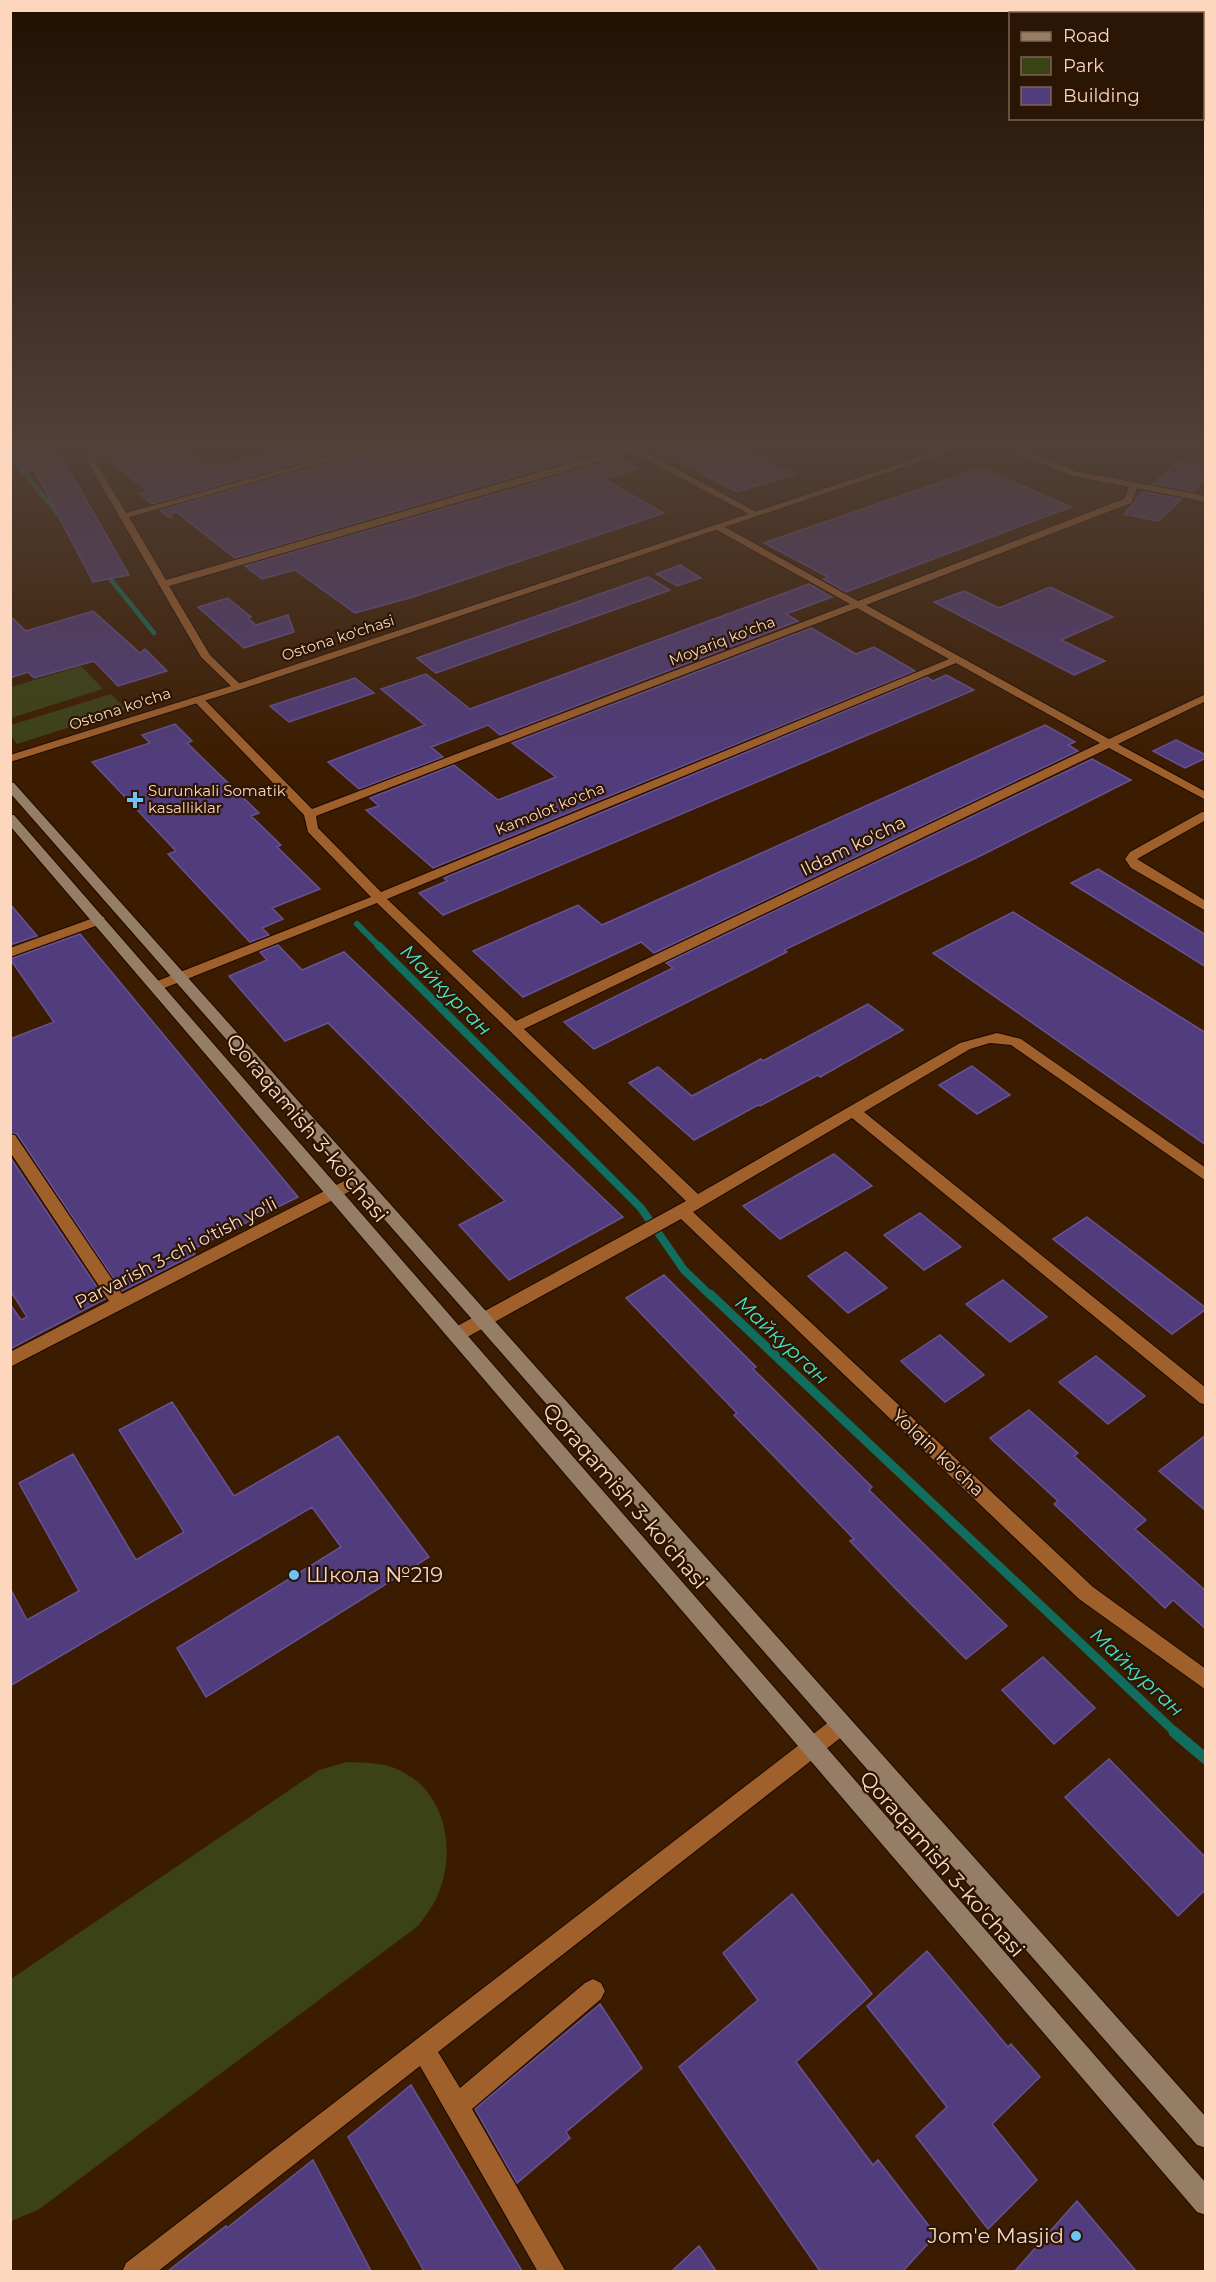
<svg xmlns="http://www.w3.org/2000/svg" width="1216" height="2282" viewBox="0 0 1216 2282" font-family="Montserrat,sans-serif">
	<style>
		.green { fill: #3b4215 }
		.lines { fill: none; stroke-linecap: round; stroke-linejoin: round }
		.stream-far4 { stroke: #116d5d; stroke-width: 4.5 }
		.stream-far3 { stroke: #116d5d; stroke-width: 6 }
		.stream-far2 { stroke: #116d5d; stroke-width: 8 }
		.stream-far1 { stroke: #116d5d; stroke-width: 9 }
		.stream { stroke: #116d5d; stroke-width: 11 }
		.building { fill: #513c7d; stroke: #675295; stroke-width: 1.5 }
		.minor-casing { stroke: #1c0900; stroke-width: 2 }
		.tertiary-casing { stroke: #1c0900; stroke-width: 2 }
		.secondary-casing { stroke: #1c0900; stroke-width: 2 }
		.minor { fill: #a0602c; fill-rule: evenodd }
		.tertiary { fill: #a0602c; fill-rule: evenodd }
		.secondary { fill: #957d66; fill-rule: evenodd }
		.poi-dot { fill: #6fc2f4; stroke: #2b1606; stroke-width: 2 }
		.labels { text-anchor: middle; stroke-width: 4.5; stroke-linejoin: round; paint-order: stroke }
		.far-street-label { font-size: 15px; fill: #fcd7be; stroke: #2b1606 }
		.far-poi-label { font-size: 15px; fill: #fcd7be; stroke: #2b1606; text-anchor: start }
		.street-label { font-size: 18px; fill: #fcd7be; stroke: #2b1606 }
		.water-label { font-size: 20px; font-style: italic; fill: #47e3c4; stroke: #2b1606 }
		.near-street-label { font-size: 21px; fill: #fcd7be; stroke: #2b1606 }
		.near-poi-label { font-size: 21px; fill: #fcd7be; stroke: #2b1606; text-anchor: start }
	</style>
	<rect width="100%" height="100%" fill="#3c1c00"/>
	<!-- green -->
	<path class="green" d="M81,666l22,23 -92,29v-31z
		M111,694l15,15 -109,35 -6,-8v-11z
		M347,1762c18,1 37,0 54,9 47,23 56,84 35,128 -5,10 -12,19 -18,27l-380,284 -27,11v-242l308,-209z"/>
	<g class="lines">
		<!-- stream-far4 -->
		<path class="stream-far4" d="M10,455l51,63
			M104,571l50,62"/>
		<!-- stream-far3 -->
		<path class="stream-far3" d="M357,924l23,23"/>
		<!-- stream-far2 -->
		<path class="stream-far2" d="M379,946l262,262 43,62 27,26"/>
		<!-- stream-far1 -->
		<path class="stream-far1" d="M710,1294l466,439"/>
		<!-- stream -->
		<path class="stream" d="M1174,1732l32,27"/>
	</g>
	<!-- building -->
	<path class="building" d="M10,447h46l73,128 -36,7 -58,-111 -12,2z
		M135,447h49l28,21 77,-21h66l-203,57 -12,-10 9,-2 -47,-37z
		M380,447h220l6,3 -371,108 -60,-47 -5,7 -10,-8z
		M650,447h90l54,27 -57,18z
		M620,458l19,10 -36,11 61,34 -251,84 -58,16 -60,-43 -33,9 -17,-13z
		M1179,461l27,7v11l-14,12 -39,-7z
		M981,468l90,39 -225,85 -23,-13 5,-2 -64,-34z
		M1143,492l39,7 -24,22 -34,-7z
		M680,565l21,13 -24,8 -21,-12z
		M648,577l22,13 -234,83 -19,-15z
		M809,584l23,13 -46,17 12,7 -298,114 -12,-10 -54,21 -3,1 12,10 -84,32 -31,-27 97,-37 -44,-36 45,-15 44,35z
		M1050,587l63,30 -52,23 44,21 -31,14 -140,-73 30,-11 35,17z
		M228,598l23,19 -3,1 8,7 32,-10 6,17 -50,16 -46,-41z
		M93,611l47,42 5,-4 22,22 -49,15 -24,-25 -60,17 -6,-6 -18,6v-62l16,15z
		M811,628l45,26 18,-7 41,24 -482,197 -67,-58 13,-4 -9,-8 84,-33 44,35 58,-23 -44,-34z
		M946,675l28,15 -531,225 -24,-22 28,-12 -3,-3 483,-201 6,4z
		M355,678l19,15 -85,29 -19,-16z
		M175,724l17,17 -5,2 72,70 -8,3 30,29 -4,2 43,42 -48,19 11,11 -21,9 7,7 -19,7 -82,-88 8,-3 -84,-89 58,-19 -8,-8z
		M1045,725l30,17 -7,3 10,6 -424,202 -13,-11 -118,55 -50,-46 105,-46 24,20z
		M1176,740l30,15v3l-21,10 -32,-17z
		M1092,759l39,21 -147,74 -200,96 3,2 -193,97 -30,-27 109,-54 -7,-5z
		M1098,869l108,66v32l-135,-84z
		M10,904l27,32 -27,9z
		M1013,912l193,121v112l-273,-192z
		M80,934l218,263 -107,53 4,4 -73,37 -105,-157 -7,-2v-93l44,-17 -44,-63z
		M278,945l24,25 42,-18 279,265 -114,63 -50,-55 46,-24 -177,-178 -43,18 -56,-65 38,-16 -7,-8z
		M868,1004l35,26 -83,47 -2,-2 -58,31 -2,-1 -64,35 -65,-57 29,-16 34,29 69,-37 2,2z
		M972,1066l38,29 -33,19 -38,-29z
		M834,1154l38,32 -92,53 -37,-33z
		M10,1157l95,142 -95,50v-45l11,16 6,-3 -17,-27z
		M920,1213l41,34 -37,23 -40,-35z
		M1087,1217l119,91v1l-34,25 -119,-95z
		M846,1252l41,36 -39,25 -40,-37z
		M664,1275l92,92 -3,2 119,118 -3,3 138,136 -41,33 -72,-72 -44,-46 4,-2 -120,-124 3,-2 -111,-115z
		M1003,1280l44,37 -37,25 -44,-38z
		M940,1335l44,40 -39,27 -44,-41z
		M1096,1356l49,40 -37,28 -49,-42z
		M172,1402l62,94 104,-60 91,121 -223,140 -29,-49 164,-101 -29,-40 -302,179v-98l17,32 52,-29 -60,-108 54,-29 63,106 48,-28 -65,-102z
		M1029,1410l49,43 -4,3 72,64 -11,9 71,62v38l-33,-29 -8,8 -111,-104 4,-3 -68,-63z
		M1206,1435v76l-47,-40z
		M1043,1657l52,51 -41,36 -52,-54z
		M1109,1759l97,99v31l-28,27 -113,-119z
		M792,1894l80,100 -76,68 77,103 5,-5 58,75 -33,36h-83l-141,-204 79,-67 -35,-47z
		M927,1951l81,96 3,-3 29,33 -48,47 45,56 -49,49 -72,-93 31,-29 -80,-101z
		M600,2004l42,64 -76,64 4,6 -53,45 -42,-74z
		M411,2085l111,186h-98l-76,-134z
		M313,2160l58,111h-203l58,-45 1,2z
		M1077,2201l59,70h-121z
		M699,2246l17,25h-44z"/>
	<g class="lines">
		<defs>
			<path id="minor" d="M98,447h10l-14,12 32,54 238,-66h14l-249,70 37,63 460,-133h17l-3,2 120,65 -7,2 -121,-64 -463,134 41,69 33,32 -5,3 -4,-1 -33,-32 -115,-198 2,-6z
				M1003,447h12l60,24 131,25v6l-69,-14 -6,15 -265,102 243,134 97,-45v7l-88,43 88,48v8l-97,-52 -585,281 174,165 262,-151 37,-10 24,6 185,129v13l-195,-136 -21,-2 -20,6 -106,63 342,276v17l-6,-2 -348,-285 -159,94 400,375 113,82v21l-127,-91 -398,-380 -219,121 -6,2 -6,-2 -2,-5 2,-5 236,-129 -309,-298 -215,86h-10l-2,-3 2,-3 219,-86 -63,-65 -4,-17 -110,-114v-4h8l110,112 538,-205 -135,-75v-4h6l137,76 266,-102 5,-12 -59,-12zM857,608l92,51 -568,233 -63,-64 -2,-12zM956,663l144,80 -584,278 -129,-122z
				M1202,812h4v8l-69,39 69,42v10l-75,-43 -6,-9 5,-7z
				M99,916l5,1 1,3 -1,3 -94,34v-9z
				M10,1134l5,1 107,159 232,-118h10l3,4 -3,4 -354,183v-15l99,-51 -99,-149z
				M841,1715l7,3 3,7 -3,7 -410,320 22,36 125,-105 8,-4 8,4 4,8 -4,8 -129,110 94,163h-28l-118,-206 -263,206h-35l4,-9 708,-545z"/>
			<path id="tertiary" d="M950,447h13l-721,242 -232,73v-7l224,-70z"/>
			<path id="secondary" d="M10,782l4,1 1192,1334v31l-9,-3 -1187,-1352z
				M10,815h4l1192,1368v32l-9,-3 -1187,-1386z"/>
		</defs>
		<!-- minor casing -->
		<use href="#minor" class="minor-casing"/>
		<!-- tertiary casing -->
		<use href="#tertiary" class="tertiary-casing"/>
		<!-- secondary casing -->
		<use href="#secondary" class="secondary-casing"/>
		<!-- minor -->
		<use href="#minor" class="minor"/>
		<!-- tertiary -->
		<use href="#tertiary" class="tertiary"/>
		<!-- secondary -->
		<use href="#secondary" class="secondary"/>
	</g>
	<!-- sky -->
	<linearGradient id="sky" x2="0" y2="1"><stop stop-color="#210f00"/><stop offset="0.58" stop-color="#504037"/><stop offset="1" stop-color="#504037" stop-opacity="0"/></linearGradient>
	<rect width="1216" height="767" fill="url(#sky)"/>
	<!-- markers -->
	<g class="poi-dot">
		<path d="M132 791h6v6h6v6h-6v6h-6v-6h-6v-6h6z"/>
		<circle cx="294" cy="1575" r="6"/>
		<circle cx="1076" cy="2236" r="6"/>
	</g>
	<g class="labels">
		<!-- far-street labels -->
		<g class="far-street-label">
			<text transform="translate(338 638) rotate(-18)" y="5">Ostona ko'chasi</text>
			<text transform="translate(722 641) rotate(-21)" y="5">Moyariq ko'cha</text>
			<text transform="translate(120 709) rotate(-18)" y="5">Ostona ko'cha</text>
			<text transform="translate(550 809) rotate(-22)" y="5">Kamolot ko'cha</text>
		</g>
		<!-- far-poi labels -->
		<g class="far-poi-label">
			<text x="148" y="796">Surunkali Somatik<tspan x="148" dy="17">kasalliklar</tspan></text>
		</g>
		<!-- street labels -->
		<g class="street-label">
			<text transform="translate(853 846) rotate(-26)" y="6">Ildam ko'cha</text>
			<text transform="translate(176 1253) rotate(-27)" y="6">Parvarish 3-chi o'tish yo'li</text>
			<text transform="translate(938 1453) rotate(43)" y="6">Yolqin ko'cha</text>
		</g>
		<!-- water labels -->
		<g class="water-label">
			<text transform="translate(446 990) rotate(45)" y="7">Майкурган</text>
			<text transform="translate(782 1340) rotate(43)" y="7">Майкурган</text>
			<text transform="translate(1137 1672) rotate(43)" y="7">Майкурган</text>
		</g>
		<!-- near-street labels -->
		<g class="near-street-label">
			<text transform="translate(307 1128) rotate(50)" y="7">Qoraqamish 3-ko'chasi</text>
			<text transform="translate(625 1496) rotate(49)" y="7">Qoraqamish 3-ko'chasi</text>
			<text transform="translate(942 1864) rotate(49)" y="7">Qoraqamish 3-ko'chasi</text>
		</g>
		<!-- near-poi labels -->
		<g class="near-poi-label">
			<text x="306" y="1582">Школа №219</text>
			<text x="1064" y="2243" text-anchor="end">Jom'e Masjid</text>
		</g>
	</g>
	<!-- border -->
	<rect width="1216" height="2282" fill="none" stroke="#fcd7be" stroke-width="24"/>
	<!-- legend -->
	<rect x="1009" y="12" width="195" height="108" fill="#2b1606" stroke="#7f6350" stroke-width="1.5"/>
	<rect x="1021" y="32" width="30" height="9" fill="#957d66" stroke="#7f6350" stroke-width="1.5"/>
	<text x="1063" y="42" font-size="18" fill="#fcd7be">Road</text>
	<rect x="1021" y="57" width="30" height="18" fill="#3b4215" stroke="#7f6350" stroke-width="1.5"/>
	<text x="1063" y="72" font-size="18" fill="#fcd7be">Park</text>
	<rect x="1021" y="87" width="30" height="18" fill="#513c7d" stroke="#7f6350" stroke-width="1.5"/>
	<text x="1063" y="102" font-size="18" fill="#fcd7be">Building</text>
</svg>
